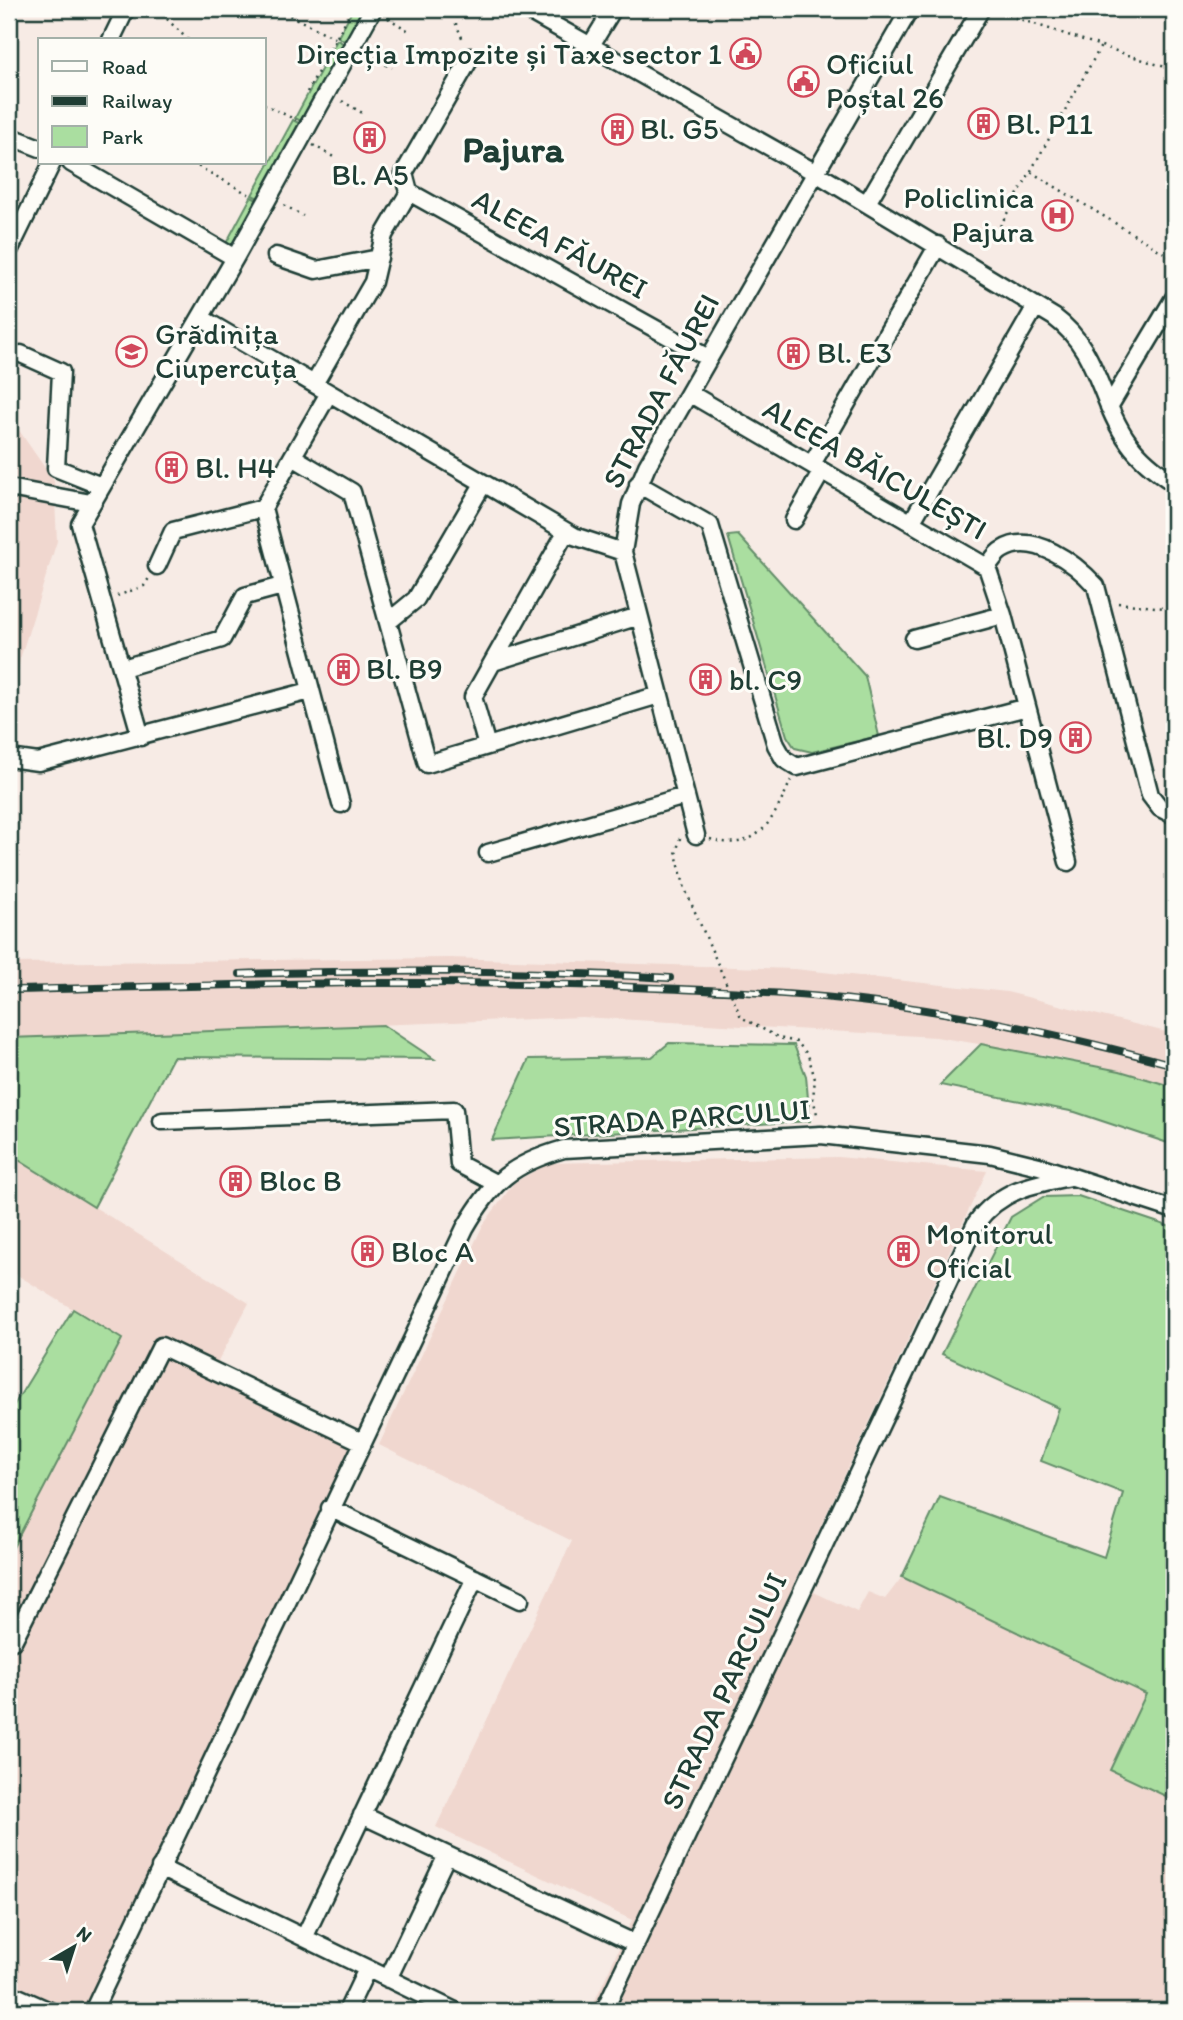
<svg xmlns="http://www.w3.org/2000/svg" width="1183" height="2020" viewBox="0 0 1183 2020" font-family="Itim,sans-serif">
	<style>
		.built { fill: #f0d7cf }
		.green { fill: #aadea0; stroke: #648e6a; stroke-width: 2 }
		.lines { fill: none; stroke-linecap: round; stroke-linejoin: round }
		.minor-casing { stroke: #1f3d34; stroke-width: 21 }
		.path { stroke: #1f3d34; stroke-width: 2.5; stroke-dasharray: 2 5; stroke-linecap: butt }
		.minor { stroke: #fdfcf7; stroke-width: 16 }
		.rail-casing { stroke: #1f3d34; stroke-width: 8 }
		.rail { stroke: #fdfcf7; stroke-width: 5; stroke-dasharray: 16; stroke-linecap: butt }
		.labels { text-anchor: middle; stroke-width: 6; stroke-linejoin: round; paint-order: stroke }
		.poi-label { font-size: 30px; fill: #1f3d34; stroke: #fdfcf7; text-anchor: start }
		.street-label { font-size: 30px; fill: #1f3d34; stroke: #fdfcf7 }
		.district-label { font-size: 37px; font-weight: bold; fill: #1f3d34; stroke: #fdfcf7 }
	</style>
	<rect width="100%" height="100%" fill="#f7ebe5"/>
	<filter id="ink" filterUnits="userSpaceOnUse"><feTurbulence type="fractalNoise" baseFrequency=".0143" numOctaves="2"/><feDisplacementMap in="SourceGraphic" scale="14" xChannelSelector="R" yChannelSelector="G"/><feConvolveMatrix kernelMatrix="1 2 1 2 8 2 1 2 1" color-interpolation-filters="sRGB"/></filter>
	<g filter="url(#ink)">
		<!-- built -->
		<path class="built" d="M9,425l7,1 38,55 3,60 -37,118 -11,75z
			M450,958l345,11 212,23 167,42v53l-54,-16 -68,-15 -116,-19 -354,-20 -573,22v-76z
			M9,1154l240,149 -36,68 149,71 -270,569h-42l-41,-18v-438l113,-216 -113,-69z
			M838,1157l149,14 -193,412 63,29 11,-20 17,7 17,-22 244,117 -35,75 63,31v211h-584l42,-91 -196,-93 136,-286 -193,-96 104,-220 31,-42 34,-20z"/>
		<!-- green -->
		<path class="green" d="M353,9h18l-20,36 -13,-8z
			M337,40l13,7 -43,77 -12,-6z
			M293,120l13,7 -41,74 -13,-6z
			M251,197l13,6 -29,53 -12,-7z
			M738,535l127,141 14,60 -67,16 -17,-4 -8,-12 -59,-200z
			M383,1025l51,34 -261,-2 -79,150 -85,-53v-116z
			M669,1043l125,2 12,31 4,45 -318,19 37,-81 123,-2z
			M981,1044l139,27 54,16v58l-99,-33 -135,-27z
			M1078,1196l96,32v572l-64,-30 36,-76 -244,-117 38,-80 164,60 19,-64 -82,-32 18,-53 -117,-54 69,-137 32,-20z
			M73,1309l49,30 -113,216v-152l5,2z"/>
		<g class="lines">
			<defs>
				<path id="minor" d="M525,9l291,164 238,144c46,34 44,83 75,126 12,17 28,29 45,40
					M111,40l15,-31
					M591,45l22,-36
					M471,57l-67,116 5,19 299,166
					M9,136l31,12
					M71,163l164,95
					M867,203l114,-194
					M10,249l42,-86
					M276,256l40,14 63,-12
					M201,318l373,218 49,16
					M21,354l40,18 -5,96 45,18
					M314,384l59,-102 11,-47 25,-43
					M329,393l-66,115 78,296
					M689,393l298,174 16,48 65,247
					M1109,407l65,-109
					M293,457l59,35 75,272 232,-69
					M812,464l126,-219
					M638,484l72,41 66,220 8,14 13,8 230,-60
					M9,488l82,15
					M794,520l28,-49
					M911,523l125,-217
					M157,566l16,-35 90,-23
					M987,567c4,-5 9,-14 15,-17 31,-20 74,14 94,36l54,209 10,13 14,7
					M388,622l28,-23 67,-115
					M914,639l89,-24
					M493,662l146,-46
					M123,668l99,-29 23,-43 37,-10
					M141,737l-61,-213 155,-266 138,-249
					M487,746l-14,-49 93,-165
					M9,758l29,4 272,-71
					M696,835l-73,-283 8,-48 16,-38 263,-457
					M488,853l197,-57
					M162,1121l292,-11 5,54 36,19
					M330,1508l190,92
					M13,1641l148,-295 201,96
					M362,1815l274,129
					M160,1868l295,143
					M304,1938l171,-360
					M388,1979l59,-124
					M9,1993l41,18
					M93,2011l372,-783c27,-47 47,-64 99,-79l257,-14 169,19 49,12 135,44
					M347,2011l20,-42
					M604,2011l372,-788c24,-33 56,-39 95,-46"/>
			</defs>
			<!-- minor casing -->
			<use href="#minor" class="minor-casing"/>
			<!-- path -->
			<path class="path" d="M157,9l31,31
				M277,9l60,30
				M457,9l-1,15 8,18
				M995,11l179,59
				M388,18l21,13
				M367,55l25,13
				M307,92l45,-83
				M342,101l22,13
				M264,104l32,16
				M313,145l24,14
				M192,163l58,32
				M1031,172l143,87
				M284,205l19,11
				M1000,226l101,-180
				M117,596l27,-10 5,-8
				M1118,603l56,6
				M680,838l-4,16 9,35 56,128 38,21 18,4 11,13 7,24 -2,19 5,20
				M710,839c49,15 64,-21 81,-59"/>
			<!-- minor -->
			<use href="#minor" class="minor"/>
			<defs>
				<path id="rail" d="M240,974c143,-4 287,-4 430,4
					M9,990c216,-5 432,-12 648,-2 70,3 142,5 211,14 103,12 206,36 306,63"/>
			</defs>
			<!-- rail casing -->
			<use href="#rail" class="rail-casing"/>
			<!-- rail -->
			<use href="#rail" class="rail"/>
		</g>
	</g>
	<!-- icons -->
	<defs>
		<symbol id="civic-ring" viewBox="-11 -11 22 22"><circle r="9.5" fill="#fdfcf7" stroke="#d1495b" stroke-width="1.5"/><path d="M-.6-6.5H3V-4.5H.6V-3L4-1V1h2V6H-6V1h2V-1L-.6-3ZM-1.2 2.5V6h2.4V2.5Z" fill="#d1495b"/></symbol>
		<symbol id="building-ring" viewBox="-11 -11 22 22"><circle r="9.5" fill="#fdfcf7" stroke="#d1495b" stroke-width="1.5"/><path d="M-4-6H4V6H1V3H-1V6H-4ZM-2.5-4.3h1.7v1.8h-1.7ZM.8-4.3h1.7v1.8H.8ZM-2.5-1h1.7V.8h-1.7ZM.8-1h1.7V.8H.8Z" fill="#d1495b"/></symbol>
		<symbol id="hospital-ring" viewBox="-11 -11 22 22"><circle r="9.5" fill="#fdfcf7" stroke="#d1495b" stroke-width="1.5"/><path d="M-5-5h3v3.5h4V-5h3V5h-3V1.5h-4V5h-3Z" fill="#d1495b"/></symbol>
		<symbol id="school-ring" viewBox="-11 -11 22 22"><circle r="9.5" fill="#fdfcf7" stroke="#d1495b" stroke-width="1.5"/><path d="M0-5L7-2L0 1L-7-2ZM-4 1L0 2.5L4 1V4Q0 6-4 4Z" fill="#d1495b"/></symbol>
	</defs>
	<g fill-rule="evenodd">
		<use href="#civic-ring" x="728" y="36" width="35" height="35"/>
		<use href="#civic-ring" x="786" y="64" width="35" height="35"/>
		<use href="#building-ring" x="966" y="106" width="35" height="35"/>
		<use href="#building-ring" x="600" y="112" width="35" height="35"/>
		<use href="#building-ring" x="352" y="120" width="35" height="35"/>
		<use href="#hospital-ring" x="1040" y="198" width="35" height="35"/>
		<use href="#school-ring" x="114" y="334" width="35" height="35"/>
		<use href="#building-ring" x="776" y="336" width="35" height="35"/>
		<use href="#building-ring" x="154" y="450" width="35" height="35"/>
		<use href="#building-ring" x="326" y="652" width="35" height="35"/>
		<use href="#building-ring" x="688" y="662" width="35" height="35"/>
		<use href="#building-ring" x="1058" y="720" width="35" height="35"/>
		<use href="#building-ring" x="218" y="1164" width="35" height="35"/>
		<use href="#building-ring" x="886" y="1234" width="35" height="35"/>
		<use href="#building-ring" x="350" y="1234" width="35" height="35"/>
	</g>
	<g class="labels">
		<!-- poi labels -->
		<g class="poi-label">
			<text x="722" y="64" text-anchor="end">Direcția Impozite și Taxe sector 1</text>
			<text x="826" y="74">Oficiul<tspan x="826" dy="34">Poștal 26</tspan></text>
			<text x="1006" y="134">Bl. P11</text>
			<text x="640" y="139">Bl. G5</text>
			<text x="370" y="185" text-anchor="middle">Bl. A5</text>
			<text x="1034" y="208" text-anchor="end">Policlinica<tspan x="1034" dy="34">Pajura</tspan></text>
			<text x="155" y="344">Grădinița<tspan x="155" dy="34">Ciupercuța</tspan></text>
			<text x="817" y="363">Bl. E3</text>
			<text x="195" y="478">Bl. H4</text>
			<text x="366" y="679">Bl. B9</text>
			<text x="729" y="690">bl. C9</text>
			<text x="1053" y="748" text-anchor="end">Bl. D9</text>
			<text x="259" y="1191">Bloc B</text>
			<text x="926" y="1244">Monitorul<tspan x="926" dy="34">Oficial</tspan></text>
			<text x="391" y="1262">Bloc A</text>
		</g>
		<!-- street labels -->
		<g class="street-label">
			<text transform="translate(560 244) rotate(29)" y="10">ALEEA FĂUREI</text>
			<text transform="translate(661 391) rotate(-62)" y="10">STRADA FĂUREI</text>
			<text transform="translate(875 469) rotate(30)" y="10">ALEEA BĂICULEȘTI</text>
			<text transform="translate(682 1118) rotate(-4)" y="10">STRADA PARCULUI</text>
			<text transform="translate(724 1691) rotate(-65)" y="10">STRADA PARCULUI</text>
		</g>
		<!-- district labels -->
		<g class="district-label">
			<text x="513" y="162">Pajura</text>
		</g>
	</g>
	<!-- margin -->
	<rect width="1183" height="2020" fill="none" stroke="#fdfcf7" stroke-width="35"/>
	<rect x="18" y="18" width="1148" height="1985" fill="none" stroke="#1f3d34" stroke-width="2.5" filter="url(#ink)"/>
	<!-- legend -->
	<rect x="38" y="38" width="228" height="126" fill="#fdfcf7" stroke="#a4b0a9" stroke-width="2"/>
	<rect x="52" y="61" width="35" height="10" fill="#fdfcf7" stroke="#a4b0a9" stroke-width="2"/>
	<text x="102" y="74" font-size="21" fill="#1f3d34">Road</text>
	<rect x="52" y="96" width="35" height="10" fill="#1f3d34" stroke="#a4b0a9" stroke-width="2"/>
	<text x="102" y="108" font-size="21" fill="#1f3d34">Railway</text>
	<rect x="52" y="126" width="35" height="21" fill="#aadea0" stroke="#a4b0a9" stroke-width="2"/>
	<text x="102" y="144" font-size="21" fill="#1f3d34">Park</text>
	<!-- north arrow -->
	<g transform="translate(74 1947) rotate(39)" stroke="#fdfcf7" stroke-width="5" paint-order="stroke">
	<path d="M0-5L12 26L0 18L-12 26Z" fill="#1f3d34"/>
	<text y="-10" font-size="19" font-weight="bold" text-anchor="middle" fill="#1f3d34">N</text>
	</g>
</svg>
